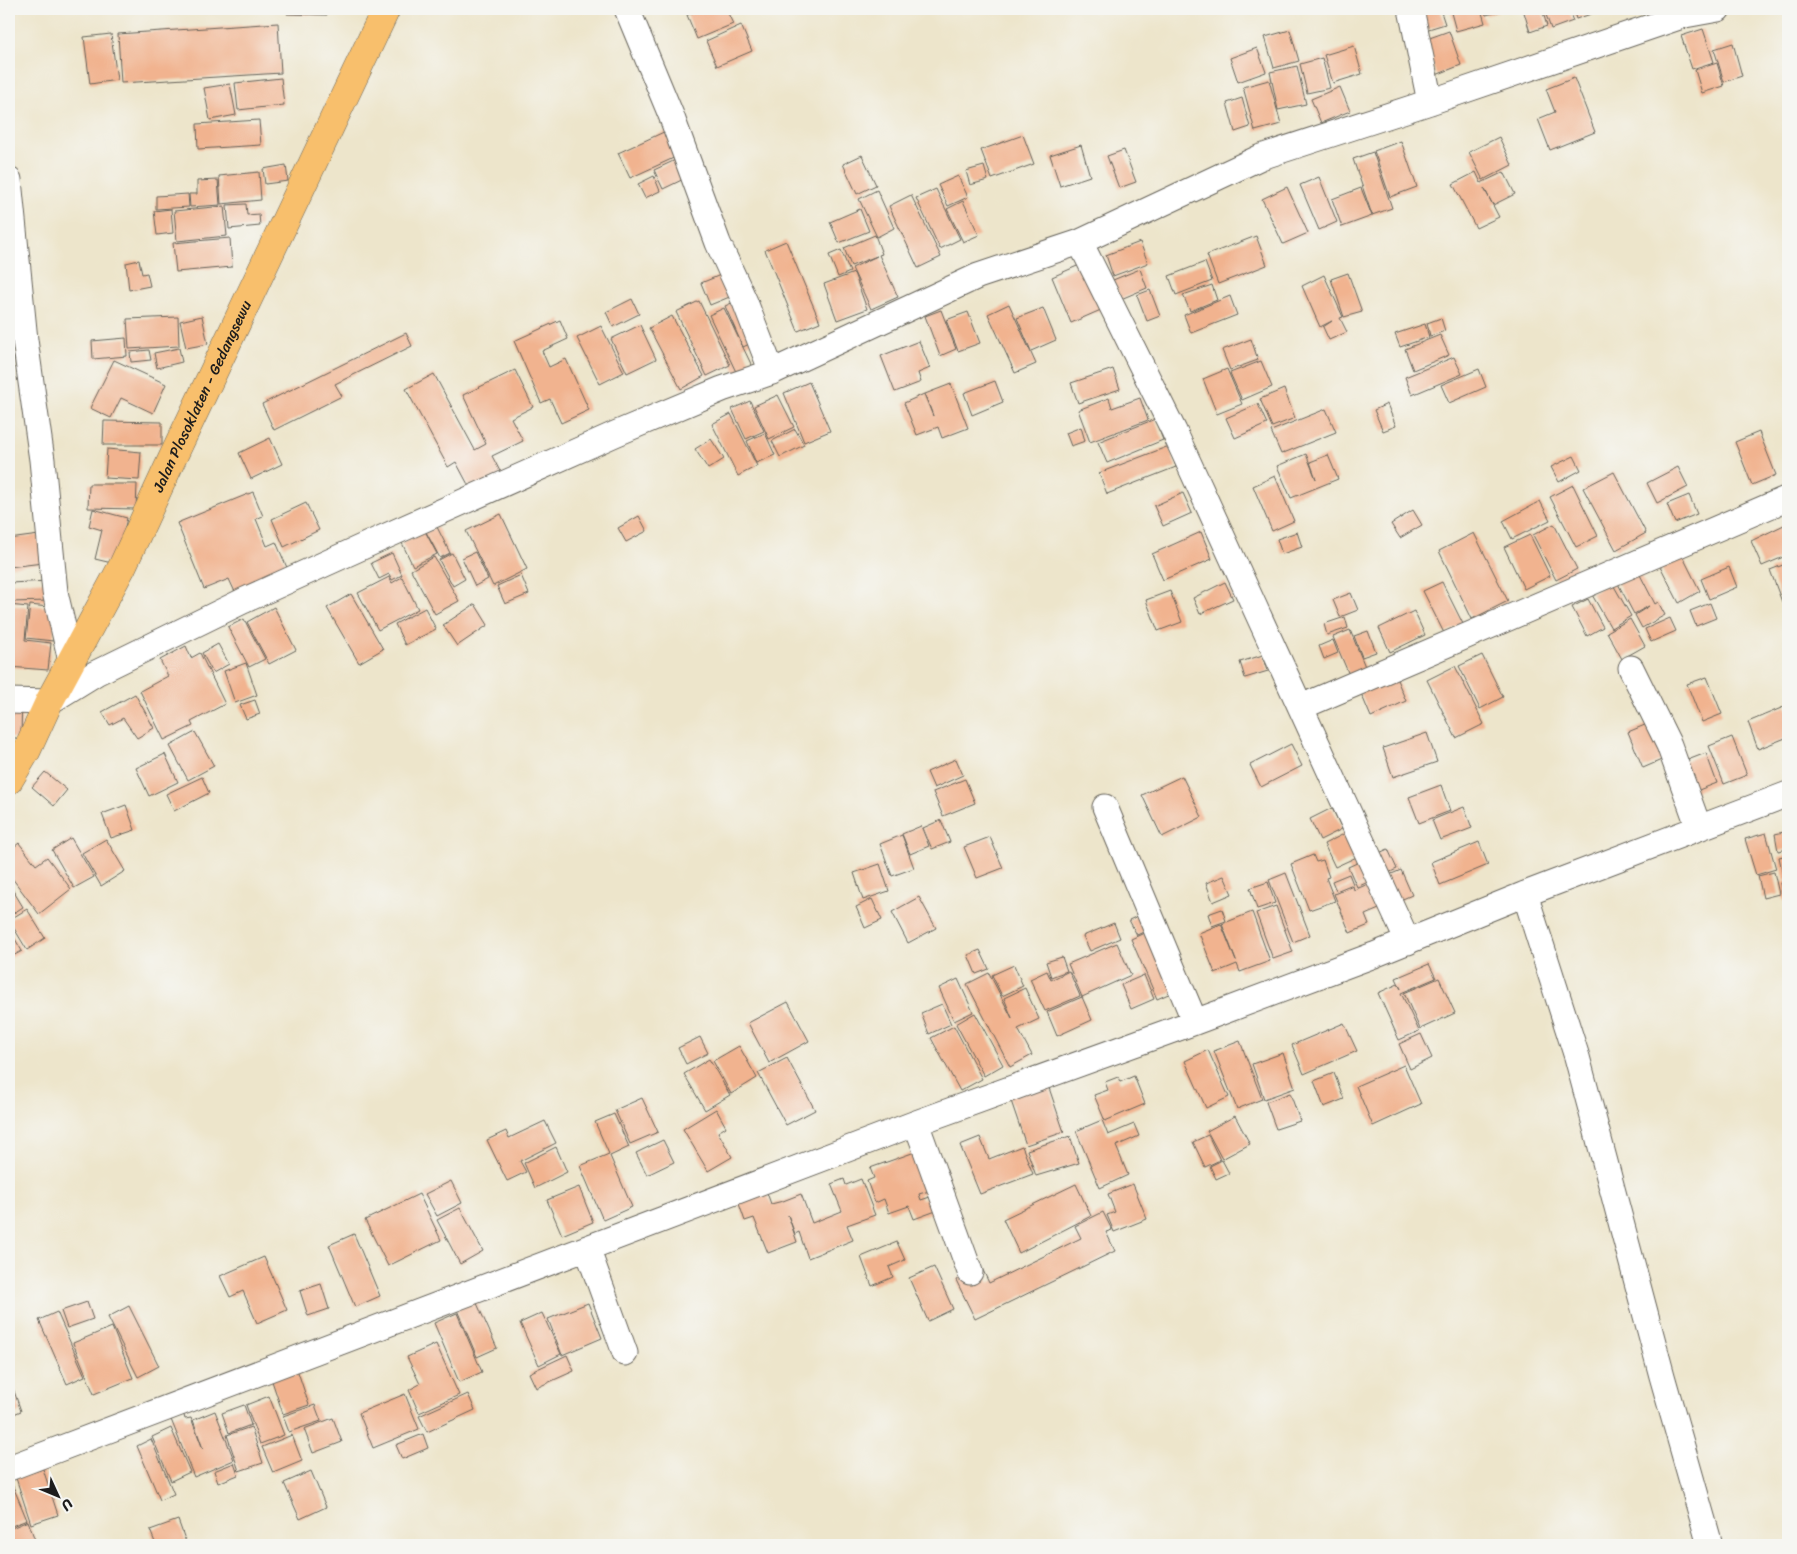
<svg xmlns="http://www.w3.org/2000/svg" width="1797" height="1554" viewBox="0 0 1797 1554" font-family="Sriracha,sans-serif">
	<style>
		.building { fill: #f1b38f }
		.lines { fill: none; stroke-linecap: round; stroke-linejoin: round }
		.minor-casing { stroke: #656259; stroke-width: 27 }
		.major-casing { stroke: #656259; stroke-width: 29 }
		.minor { stroke: #fff; stroke-width: 25 }
		.major { stroke: #f8bf6c; stroke-width: 28 }
		.labels { text-anchor: middle; stroke-width: 4; stroke-linejoin: round; paint-order: stroke }
		.street-label { font-size: 15px; fill: #1c1c1c; stroke: #f6f6f2 }
	</style>
	<rect width="100%" height="100%" fill="#f6f6f2"/>
	<filter id="ink" filterUnits="userSpaceOnUse"><feTurbulence type="fractalNoise" baseFrequency=".02" numOctaves="2"/><feDisplacementMap in="SourceGraphic" scale="10" xChannelSelector="R" yChannelSelector="G"/><feConvolveMatrix kernelMatrix="1 2 1 2 8 2 1 2 1" color-interpolation-filters="sRGB"/></filter>
	<filter id="wash" filterUnits="userSpaceOnUse"><feTurbulence type="fractalNoise" baseFrequency=".0096" numOctaves="4" result="noise"/><feDisplacementMap in="SourceGraphic" scale="20" xChannelSelector="R" yChannelSelector="G"/><feGaussianBlur stdDeviation="1.12" result="paint"/><feColorMatrix in="noise" values="0 0 0 0 0 0 0 0 0 0 0 0 0 0 0 0 0 1.4 0 .05"/><feComposite in="paint" operator="in"/></filter>
	<g filter="url(#wash)">
		<rect width="100%" height="100%" fill="#ede5cb"/>
		<g id="blocks">
			<!-- building -->
			<path class="building" d="M287,9h40v6l-40,-1z
				M701,9h25l7,15 -36,15 -10,-24z
				M1435,9h5l5,15 -23,7 -5,-17z
				M1450,9h31l4,14 -29,8z
				M1484,9h13l1,3 -12,3z
				M1523,9h19l5,17 -17,6z
				M1544,9h24l5,12 -22,8z
				M1573,9h26l1,2 -24,8z
				M278,23l3,50 -160,10 -3,-49z
				M741,25l11,26 -35,15 -11,-25z
				M1703,29l11,33 -22,7 -11,-33z
				M1290,30l9,31 -25,7 -9,-31z
				M1449,31l12,34 -25,10 -12,-35z
				M111,34l6,46 -27,4 -6,-47z
				M1733,43l9,33 -18,6 -10,-33z
				M1354,46l8,28 -29,9 -9,-28z
				M1257,48l9,24 -28,10 -8,-24z
				M1322,58l8,30 -23,5 -7,-29z
				M1717,63l7,23 -22,7 -7,-23z
				M1297,66l9,38 -28,6 -8,-38z
				M281,78l3,27 -46,5 -3,-27z
				M1574,78l21,54 -45,18 -12,-31 17,-7 -9,-23z
				M1269,80l12,44 -26,7 -12,-44z
				M230,84l6,31 -26,5 -6,-32z
				M1340,87l10,24 -29,12 -10,-24z
				M1242,98l8,29 -15,5 -8,-29z
				M259,120l2,25 -63,4 -1,-25z
				M666,131l12,25 -48,22 -12,-25z
				M1023,135l11,29 -42,15 -11,-29z
				M1499,137l13,28 -29,15 -14,-28z
				M1401,141l16,46 -27,10 -16,-46z
				M1081,145l9,31 -30,10 -10,-31z
				M1124,150l12,32 -17,6 -12,-32z
				M1373,152l19,56 -20,7 -19,-56z
				M862,155l14,30 -19,9 -14,-30z
				M684,156l8,19 -29,14 -9,-19z
				M286,165l2,16 -23,3 -2,-15z
				M984,166l4,14 -18,5 -4,-14z
				M259,172l2,28 -40,4 -2,-28z
				M1476,172l5,11 23,-11 11,22 -22,11 -9,-17 15,29 -23,11 -23,-44z
				M654,176l6,15 -15,7 -7,-14z
				M958,176l10,21 -20,9 -10,-21z
				M1319,177l18,45 -18,8 -19,-45z
				M218,180l2,25 -30,2 -1,-13h8v-13z
				M1287,187l21,46 -25,11 -21,-45z
				M1361,188l11,28 -30,11 -10,-28z
				M936,189l24,50 -20,10 -24,-51z
				M877,190l17,38 -17,9 -18,-38z
				M188,194l1,13 -33,2v-13z
				M911,195l30,62 -23,11 -29,-62z
				M963,201l16,34 -16,7 -16,-33z
				M246,204l1,11 12,-1 1,12 -31,3 -2,-24z
				M224,206l3,30 -50,5 -3,-30z
				M171,209l2,24 -16,2 -3,-24z
				M860,209l9,22 -30,12 -9,-21z
				M875,235l7,19 -3,1 19,42 -27,12 -19,-41 25,-12 -26,10 -7,-18z
				M1256,236l11,29 -49,19 -11,-29z
				M230,238l2,29 -56,5 -3,-29z
				M786,241l34,81 -22,9 -33,-81z
				M1140,242l8,21 -35,13 -7,-21z
				M841,250l9,22 -12,5 -9,-22z
				M139,260l3,14 5,-1 3,13 -21,4 -3,-27z
				M1205,262l7,19 -36,14 -7,-19z
				M1084,263l19,46 -32,14 -19,-46z
				M735,269l9,22 -34,14 -9,-22z
				M1140,269l7,19 -26,11 -8,-19z
				M854,273l13,36 -30,11 -13,-36z
				M1348,273l14,39 -18,5 -13,-38z
				M1324,275l19,42 -3,1 7,14 -18,8 -6,-13 9,-6 -12,6 -18,-41z
				M1212,285l5,15 -27,11 -7,-16z
				M1150,290l10,26 -13,5 -10,-26z
				M1230,296l7,19 -46,18 -7,-18z
				M745,297l19,40 -21,10 -18,-41z
				M632,299l7,15 -26,13 -7,-15z
				M699,301l31,64 -23,11 -31,-64z
				M1009,304l27,60 -21,9 -27,-59z
				M724,308l28,58 -15,8 -28,-59z
				M1043,308l13,32 -25,11 -14,-33z
				M941,310l15,39 -16,7 -15,-40z
				M968,312l12,31 -22,8 -12,-31z
				M202,316l6,28 -22,4 -6,-27z
				M672,316l32,60 -23,13 -32,-61z
				M178,317l1,29 -50,3 -2,-30z
				M1441,318l4,13 -15,5 -3,-13z
				M560,320l8,19 -26,12 7,16 17,-8 23,51 -28,13 -11,-24 -9,4 -27,-62z
				M1425,324l4,13 -29,10 -5,-13z
				M640,325l16,34 -29,14 -16,-34z
				M601,326l23,46 -24,12 -23,-46z
				M406,333l6,13 -77,38 7,12 -68,34 -12,-26z
				M1440,335l9,20 -36,15 -8,-21z
				M126,338l1,18 -34,3 -1,-18z
				M1251,339l7,21 -28,10 -8,-20z
				M919,341l11,27 -12,5 3,9 -26,10 -14,-36z
				M179,348l3,14 -25,6 -3,-15z
				M149,350l2,10 -20,2 -1,-10z
				M9,357h4v36h-4z
				M1454,357l8,17 -50,21 -7,-18z
				M114,360l52,24 -13,29 -32,-15 -10,20 -21,-10z
				M1261,361l11,26 -30,13 -12,-27z
				M1113,369l7,20 -42,14 -7,-20z
				M1227,369l15,35 -25,10 -14,-35z
				M1479,369l7,18 -37,16 -8,-18z
				M515,370l18,37 -22,11 12,23 -31,15 10,19 -30,17 -16,-30 -8,5 -42,-78 28,-15 41,76 11,-6 -23,-49z
				M995,381l8,21 -31,13 -8,-22z
				M809,382l21,49 -26,11 -20,-49z
				M951,384l17,44 -26,10 -4,-11 -21,8 -13,-32 20,-9 9,22 -8,-22z
				M1284,389l11,29 -23,9 -12,-28z
				M778,395l16,32 -25,12 -15,-33z
				M1109,398l3,10 28,-10 8,22 -58,22 -12,-32z
				M750,401l14,30 -18,8 -14,-30z
				M1258,404l9,20 -32,14 -9,-20z
				M1387,404l9,22 -13,5 -9,-21z
				M1326,409l10,23 -55,22 -10,-23z
				M731,414l26,52 -19,10 -26,-52z
				M1155,419l8,21 -56,23 -9,-21z
				M104,421l58,1v23h-59z
				M1081,427l4,14 -14,5 -5,-13z
				M795,429l9,16 -24,12 -8,-16z
				M1759,432l17,43 -24,10 -17,-43z
				M765,433l10,22 -19,8 -9,-22z
				M270,438l12,26 -31,15 -12,-26z
				M711,439l13,20 -16,10 -13,-20z
				M1169,446l7,21 -69,27 -8,-21z
				M107,449l34,3 -2,28 -34,-2z
				M1306,454l10,25 -6,-17 18,-7 10,24 -47,19 -14,-32z
				M1574,456l7,14 -22,12 -8,-15z
				M1678,467l10,20 -31,16 -10,-20z
				M1614,472l32,61 -30,17 -33,-62z
				M1275,476l19,45 -22,10 -19,-45z
				M89,484h48l-1,25 -48,-1z
				M1573,485l25,51 -22,11 -26,-50z
				M253,492l10,24 -7,3 11,27 9,-4 12,28 -53,22 -6,-13 -25,10 -27,-66z
				M1183,493l9,20 -29,13 -9,-20z
				M1689,495l8,19 -22,9 -8,-19z
				M1540,501l10,19 -38,19 -9,-18z
				M306,503l13,27 -35,17 -12,-28z
				M93,509l34,9 -11,46 -21,-5 7,-29 -13,-4z
				M1413,510l9,15 -22,13 -9,-14z
				M501,514l26,55 -34,17 -27,-55z
				M639,516l8,15 -21,11 -8,-14z
				M1788,523v32l-26,11 -11,-25z
				M1554,524l23,45 -21,11 -23,-45z
				M437,527l13,26 -10,5 -14,-26z
				M425,531l12,23 -24,12 -11,-23z
				M1201,532l11,27 -49,21 -11,-26z
				M1297,532l5,15 -20,7 -5,-15z
				M1474,533l34,68 -36,18 -33,-68z
				M39,535l4,28 -34,4v-28z
				M1530,535l20,41 -26,13 -20,-42z
				M1679,549l21,42 -21,12 -22,-43z
				M475,552l13,27 -13,7 -13,-28z
				M392,553l10,22 -10,5 -3,-6 -10,5 -8,-16z
				M452,553l13,26 -12,7 -14,-26z
				M434,557l25,44 -24,13 -24,-44z
				M1788,563v37l-6,2 -12,-32z
				M1636,567l19,37 3,-2 7,13 -23,13 -7,-13 14,-9 -15,8 -19,-36z
				M1729,567l8,20 -28,12 -8,-20z
				M521,575l8,19 -24,10 -8,-18z
				M389,577l3,6 10,-6 16,32 -40,21 -20,-37z
				M48,581l1,20 -39,1v-19z
				M1611,581l20,35 -20,12 -20,-35z
				M1225,582l8,17 -33,15 -7,-16z
				M1442,582l21,42 -19,9 -21,-42z
				M1170,591l12,31 -24,9 -12,-31z
				M1351,593l7,17 -18,7 -7,-17z
				M351,594l32,55 -24,14 -32,-55z
				M1588,599l15,28 -16,9 -15,-29z
				M1710,603l6,15 -20,8 -6,-15z
				M475,604l13,21 -31,21 -14,-21z
				M9,605l19,2 -3,33 26,3 -3,27 -39,-3z
				M30,605l27,3 -4,33 -27,-3z
				M274,607l22,43 -27,14 -22,-42z
				M425,608l11,21 -31,16 -10,-21z
				M1414,611l11,24 -35,17 -11,-24z
				M1345,617l3,11 -21,7 -3,-11z
				M1670,618l6,13 -25,11 -6,-13z
				M244,619l21,40 -16,8 -21,-40z
				M1630,619l15,27 -23,13 -15,-27z
				M1350,630l16,39 -16,8 -17,-40z
				M1368,631l8,21 -14,5 -8,-21z
				M1333,640l5,13 -14,6 -5,-13z
				M218,644l11,20 -16,9 -11,-20z
				M186,646l5,12 9,-5 25,51 -34,18 2,4 -29,14 -24,-49 28,-15 -8,-16z
				M1263,655l5,16 -23,7 -5,-16z
				M1482,655l21,42 -23,12 -21,-43z
				M246,663l11,32 -22,8 -11,-32z
				M1455,666l29,58 -28,14 -29,-58z
				M1395,675l11,26 -35,16 -11,-26z
				M1707,677l15,37 -20,8 -15,-38z
				M9,690h13l-1,48h-12z
				M135,694l19,34 -17,10 -14,-20 -13,7 -8,-13z
				M255,700l5,14 -14,5 -6,-14z
				M1786,706l2,5v26l-30,12 -10,-27z
				M1652,722l14,36 -23,10 -15,-36z
				M195,732l19,34 -26,14 -18,-34z
				M1427,733l10,29 -44,15 -10,-29z
				M1732,737l15,38 -23,9 -15,-38z
				M1291,744l11,22 -41,21 -11,-22z
				M1706,753l11,30 -26,10 -11,-30z
				M165,754l13,28 -29,14 -13,-28z
				M956,759l7,16 -29,13 -7,-16z
				M45,772l22,18 -13,16 -22,-19z
				M1182,776l20,41 -40,20 -20,-42z
				M202,777l7,16 -35,18 -8,-17z
				M965,779l10,24 -32,13 -10,-24z
				M1441,785l9,26 -31,12 -10,-26z
				M126,805l9,25 -24,8 -9,-24z
				M1464,807l8,21 -32,12 -8,-20z
				M1332,808l10,21 -22,11 -10,-21z
				M941,820l9,22 -18,7 -9,-21z
				M921,826l8,20 -19,8 -8,-20z
				M1350,831l11,24 -26,12 -11,-23z
				M1788,831v18l-10,2 -3,-17z
				M1766,833l10,36 -20,6 -11,-36z
				M902,835l12,33 -22,8 -12,-32z
				M990,837l13,31 -26,10 -13,-31z
				M71,838l23,39 -20,11 -22,-38z
				M106,839l19,32 -24,15 -19,-33z
				M1479,842l9,23 -48,20 -9,-23z
				M19,843l17,22 11,-8 24,32 -32,25 -30,-40v-23z
				M1388,849l9,20 -40,18 -9,-20z
				M1313,855l3,7 7,-2 6,17 -3,1 9,23 -26,9 -18,-46z
				M1788,855v24l-4,1 -5,-23z
				M880,864l9,27 -26,9 -9,-27z
				M1401,870l11,25 -47,20 4,10 -19,8 -16,-39 19,-8 1,4z
				M1774,872l5,22 -16,4 -5,-22z
				M1286,873l24,62 -17,7 -24,-62z
				M1349,874l4,10 -17,7 -4,-10z
				M1224,876l8,18 -19,8 -7,-19z
				M1788,881v19l-4,1 -4,-18z
				M1268,882l7,21 -18,6 -7,-21z
				M9,884l14,23 -14,9z
				M919,897l17,31 -28,15 -16,-31z
				M872,899l10,21 -17,8 -9,-21z
				M1276,906l17,46 -20,7 -17,-46z
				M27,909l18,29 -18,12 -18,-30z
				M1222,909l4,12 -14,5 -4,-12z
				M1252,912l18,49 -30,11 -3,-8 -22,9 -16,-40 22,-9 15,37 -14,-37z
				M1144,913l8,15 -15,7 -8,-15z
				M1114,923l6,15 -30,13 -7,-15z
				M9,929l13,22 -13,7z
				M1153,929l27,60 -23,10 -26,-60z
				M1117,943l14,32 -49,22 -14,-33z
				M980,950l9,19 -13,5 -8,-19z
				M1062,957l5,14 -16,6 -5,-15z
				M1429,964l7,14 -35,15 18,38 -20,9 -21,-47 20,-9 3,5 -5,-11z
				M1014,965l9,21 -21,10 -10,-21z
				M1047,971l4,9 18,-9 11,25 -35,15 -15,-32z
				M989,973l23,45 -8,-20 21,-10 14,31 -21,10 14,26 -22,12 -43,-83z
				M1144,975l10,24 -23,10 -10,-24z
				M1439,978l16,35 -35,16 -16,-36z
				M958,979l15,33 -19,9 -15,-33z
				M1082,997l10,23 -35,16 -10,-24z
				M788,1002l21,39 -40,22 -21,-40z
				M942,1004l9,20 -22,10 -8,-21z
				M975,1013l28,52 -19,11 -28,-52z
				M1344,1023l13,28 -53,23 -12,-29z
				M954,1026l28,53 -22,12 -29,-53z
				M1421,1034l11,24 -22,11 -11,-25z
				M700,1037l8,16 -22,11 -8,-16z
				M1240,1041l22,58 -25,10 -23,-58z
				M739,1046l18,32 -26,16 -18,-33z
				M1208,1050l21,47 -23,11 -21,-47z
				M1283,1053l12,35 -31,11 -12,-35z
				M787,1058l28,52 -29,15 -28,-52z
				M709,1059l21,36 -25,15 -21,-36z
				M1404,1065l17,39 -48,22 -17,-40z
				M1334,1073l10,26 -20,8 -10,-26z
				M1134,1076l11,28 -40,17 -11,-26 14,-5 -3,-8 13,-5 2,5z
				M1047,1082l17,50 -38,13 -17,-50z
				M1290,1093l10,28 -24,8 -10,-27z
				M642,1098l16,34 -28,12 -15,-34z
				M716,1109l10,18 -8,5 14,25 -24,14 -25,-42z
				M614,1114l15,33 -19,9 22,51 -29,13 -23,-54 29,-12 -14,-32z
				M1235,1116l15,28 -28,15 -15,-28z
				M1102,1120l6,15 26,-11 5,12 -23,10 12,29 -28,13 -24,-57z
				M545,1121l11,22 -36,18 6,11 -19,9 -20,-41 19,-9 3,7z
				M1208,1135l12,25 -15,7 -12,-25z
				M1070,1136l9,27 -43,13 -9,-26z
				M980,1137l9,22 33,-13 11,28 -53,20 -20,-49z
				M663,1140l11,22 -27,13 -11,-22z
				M556,1147l11,25 -32,16 -11,-25z
				M915,1152l14,39 -10,3 2,6 9,-3 6,14 -22,8 -5,-13 -20,7 -5,-14 -9,4 -8,-22 7,-3 -4,-10z
				M1222,1160l7,13 -13,6 -6,-13z
				M844,1179l2,6 15,-6 14,36 -28,10 6,15 -45,18 -9,-26 -4,2 -7,-19 9,27 -29,11 -14,-35 -9,3 -7,-20 28,-11 5,14 12,-3 18,-7 11,29 30,-12 -11,-27z
				M451,1181l11,22 -25,13 -12,-22z
				M1076,1184l15,32 -72,37 -16,-34z
				M1133,1184l14,35 -33,13 -7,-17 8,-3 -7,-18z
				M579,1187l14,35 -31,13 -15,-35z
				M419,1194l22,46 -53,26 -23,-46z
				M460,1208l23,43 -23,13 -23,-44z
				M1103,1212l9,18 -6,2 9,19 -140,68 -19,-39 26,-12 7,15 92,-45 -6,-12z
				M354,1234l26,62 -25,11 -26,-62z
				M897,1242l8,18 -16,7 4,10 -21,9 -11,-29z
				M264,1257l23,53 -30,13 -14,-32 -13,6 -10,-21z
				M934,1267l19,42 -25,12 -19,-43z
				M321,1284l8,25 -21,7 -8,-25z
				M476,1301l21,47 -20,9 -20,-47z
				M87,1302l6,17 -26,9 -6,-17z
				M588,1303l14,35 -40,17 -14,-36z
				M129,1306l30,60 -21,11 -30,-60z
				M57,1312l28,64 -18,8 -28,-64z
				M457,1313l25,59 -23,10 -25,-59z
				M542,1313l19,41 -22,11 -19,-42z
				M112,1327l21,51 -39,16 -21,-51z
				M436,1344l23,51 -40,18 -10,-23 11,-6 -13,-27z
				M567,1355l7,16 -38,17 -7,-15z
				M297,1369l12,36 -26,9 -12,-36z
				M9,1377l12,34 -12,5z
				M405,1394l14,35 -46,19 -14,-35z
				M468,1394l7,16 -48,22 -8,-16z
				M269,1396l15,39 -24,9 -14,-39z
				M244,1405l7,20 -22,8 -7,-20z
				M315,1405l6,16 -32,11 -6,-16z
				M215,1411l19,49 -40,17 -24,-60 13,-5 2,7 6,-1 12,31 -10,-29z
				M333,1418l9,24 -29,11 -9,-24z
				M251,1427l12,36 -24,8 -12,-36z
				M171,1428l19,44 -19,9 -19,-44z
				M423,1434l5,14 -26,11 -6,-14z
				M292,1435l10,26 -29,12 -11,-26z
				M151,1439l23,55 -14,6 -23,-54z
				M234,1463l4,12 -20,8 -4,-12z
				M43,1469l15,46 -27,9 -15,-46z
				M311,1471l15,36 -26,12 -16,-36z
				M12,1484l15,36 -18,7v-42z
				M178,1520l9,25h-31l-6,-15z
				M28,1521l7,19 -12,5h-13l-1,-16z"/>
		</g>
	</g>
	<g filter="url(#ink)">
		<use href="#blocks" fill-opacity="0" stroke="#656259" stroke-width="1"/>
		<g class="lines">
			<defs>
				<path id="minor" d="M627,9l44,106 47,128 27,59 27,70
					M1411,9l19,93
					M9,180l16,160 17,120 13,132 16,69
					M1080,242l94,189 234,511
					M1631,668l38,77 30,83
					M9,701l40,1 47,-29 147,-72 130,-59 242,-108 107,-45 50,-17 206,-96 102,-34 181,-85 169,-55 255,-87 33,-6
					M1301,707l487,-209
					M1105,807l90,215
					M1525,894l52,163 85,319 48,169
					M916,1123l54,149
					M587,1248l38,105
					M9,1468l907,-345 279,-101 179,-67 151,-61 263,-100"/>
				<g id="major">
					<path id="s1" d="M9,780l18,-30 22,-48 74,-137 49,-106 214,-450"/>
				</g>
			</defs>
			<!-- minor casing -->
			<use href="#minor" class="minor-casing"/>
			<!-- major casing -->
			<use href="#major" class="major-casing"/>
			<!-- minor -->
			<use href="#minor" class="minor"/>
			<!-- major -->
			<use href="#major" class="major"/>
		</g>
	</g>
	<g class="labels">
		<!-- street labels -->
		<g class="street-label">
			<text dy="5" stroke="none"><textPath href="#s1" startOffset="430">Jalan Plosoklaten - Gedangsewu</textPath></text>
		</g>
	</g>
	<!-- margin -->
	<rect width="1797" height="1554" fill="none" stroke="#f6f6f2" stroke-width="30"/>
	<!-- north arrow -->
	<g transform="translate(58 1496) rotate(134)" stroke="#f6f6f2" stroke-width="4" paint-order="stroke">
	<path d="M0-4L9 19L0 12L-9 19Z" fill="#1c1c1c"/>
	<text y="-8" font-size="14" font-weight="bold" text-anchor="middle" fill="#1c1c1c">U</text>
	</g>
</svg>
